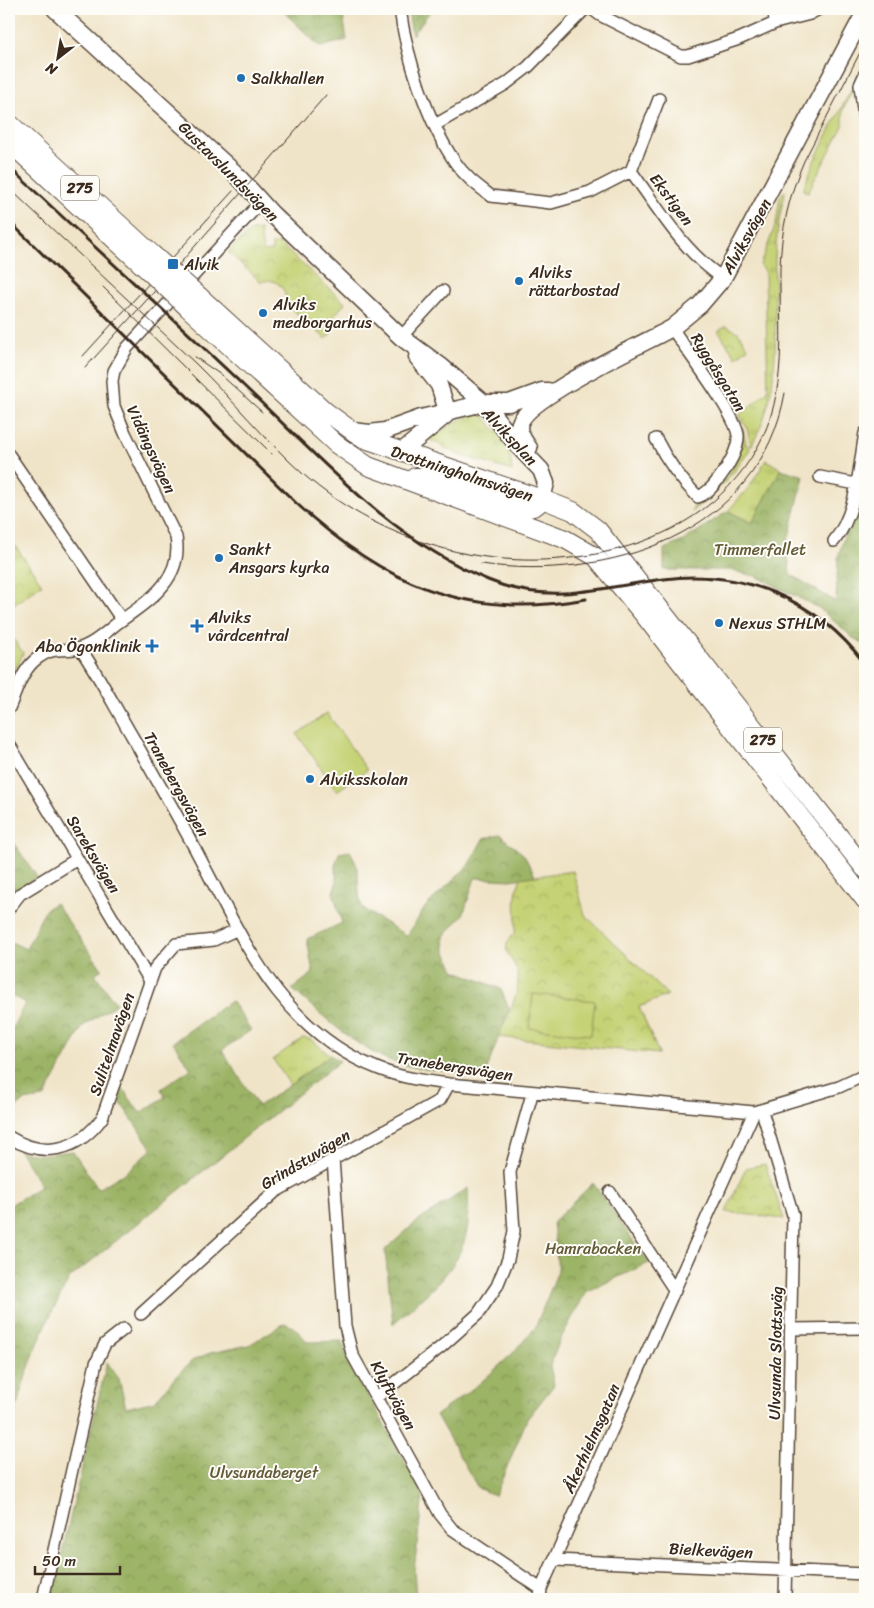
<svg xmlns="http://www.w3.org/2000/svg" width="874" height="1608" viewBox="0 0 874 1608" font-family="Sriracha,sans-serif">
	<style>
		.grass { fill: url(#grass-tufts); stroke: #807e49 }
		.forest { fill: url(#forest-crowns); stroke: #6c6f42 }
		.park { fill: url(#park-crowns); stroke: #807e49 }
		.garden { fill: #c5d274; stroke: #807e49 }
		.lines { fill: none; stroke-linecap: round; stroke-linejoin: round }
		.street-casing { stroke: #564638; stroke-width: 14 }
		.secondary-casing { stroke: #564638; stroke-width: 19 }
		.primary-casing { stroke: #564638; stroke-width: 20 }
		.street { stroke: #fff; stroke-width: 11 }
		.secondary { stroke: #fff; stroke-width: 16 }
		.primary { stroke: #fff; stroke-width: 18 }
		.tram { stroke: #3b2a1e; stroke-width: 1 }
		.rail { stroke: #3b2a1e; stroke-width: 3 }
		.primary-bridge-casing { stroke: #564638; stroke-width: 20; stroke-linecap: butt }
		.primary-bridge { stroke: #fff; stroke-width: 18 }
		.poi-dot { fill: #1f6fb2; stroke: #fdfcf7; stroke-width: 2 }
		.labels { text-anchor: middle; stroke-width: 4; stroke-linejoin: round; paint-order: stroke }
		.shield { fill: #fdfcf7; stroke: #75695f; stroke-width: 1 }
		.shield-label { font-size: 15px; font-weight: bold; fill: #3b2a1e }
		.poi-label { font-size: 16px; fill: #3b2a1e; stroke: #fdfcf7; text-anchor: start }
		.street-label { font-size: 16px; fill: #3b2a1e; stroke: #fdfcf7 }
		.park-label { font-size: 16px; fill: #645c38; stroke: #fdfcf7 }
	</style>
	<defs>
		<pattern id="grass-tufts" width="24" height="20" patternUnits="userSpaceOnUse" patternTransform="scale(1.25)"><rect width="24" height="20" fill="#c5d274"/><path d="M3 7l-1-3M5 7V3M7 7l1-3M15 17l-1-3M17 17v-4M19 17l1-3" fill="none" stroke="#aab464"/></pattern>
		<pattern id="forest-crowns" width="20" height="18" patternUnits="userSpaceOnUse" patternTransform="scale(1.25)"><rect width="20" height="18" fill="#9cb466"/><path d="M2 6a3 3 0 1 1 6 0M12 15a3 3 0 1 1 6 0" fill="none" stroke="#809353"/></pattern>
		<pattern id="park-crowns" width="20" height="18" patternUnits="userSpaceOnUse" patternTransform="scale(1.25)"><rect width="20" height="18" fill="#c5d274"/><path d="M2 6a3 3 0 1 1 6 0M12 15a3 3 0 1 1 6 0" fill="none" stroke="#aab464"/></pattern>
	</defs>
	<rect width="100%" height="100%" fill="#fdfcf7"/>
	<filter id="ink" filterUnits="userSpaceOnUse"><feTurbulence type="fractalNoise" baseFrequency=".02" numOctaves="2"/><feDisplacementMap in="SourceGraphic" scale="10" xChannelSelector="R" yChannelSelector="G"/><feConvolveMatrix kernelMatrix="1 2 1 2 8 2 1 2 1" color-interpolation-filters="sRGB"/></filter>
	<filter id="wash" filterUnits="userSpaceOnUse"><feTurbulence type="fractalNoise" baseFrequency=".0096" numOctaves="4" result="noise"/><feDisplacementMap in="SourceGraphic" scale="20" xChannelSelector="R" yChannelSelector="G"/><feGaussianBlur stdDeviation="1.12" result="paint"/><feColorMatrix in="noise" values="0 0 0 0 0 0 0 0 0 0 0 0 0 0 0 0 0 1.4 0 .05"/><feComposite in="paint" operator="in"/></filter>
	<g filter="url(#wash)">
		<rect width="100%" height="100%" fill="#f0e4c8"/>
		<!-- grass -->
		<path class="grass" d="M865,63v5l-22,41v17l-35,66 -5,-2 12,-31z
			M785,191c-5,22 -9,45 -10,68 -2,63 10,130 -24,187l-4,-18 -8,-13 29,-24 -3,-120 -5,-6 16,-41 4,-28z
			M734,412l9,18 3,14 4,5c-15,25 -36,45 -59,63l5,-10 4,1 28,-28 10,-17z
			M478,414l6,2 25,32 3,23 -55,-17 -28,-15v-2l41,-22z
			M766,460l15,9 -29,54 -24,-12 22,-25z
			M303,1038l7,1 20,16 -40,30 -17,-26z"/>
		<!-- forest -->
		<path class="forest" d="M281,9h61l5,31 -27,7z
			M408,9h24l-20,26z
			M865,451v193l-12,-6 -34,-30 -63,-32 -28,-6h-64v-21l19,-8 45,-30 24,12 29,-54 23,7 -17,69 3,29 46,28 2,-45 22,-74z
			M500,835l24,20 11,21 -24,4 -36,-2 -12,37 -19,21 1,14 9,20 47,19 8,20 -24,65c-26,-2 -66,-3 -91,-12 -39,-14 -70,-46 -102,-73l21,-16 -6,-34 35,-16 -9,-31 4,-11 -2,-16 4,-12 11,-2c14,22 4,36 13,58l44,27 19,-30 42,-40 15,-27z
			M9,836l28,41 -19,13 -9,-5z
			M55,903l47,66 -7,5 21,30 -33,22 -39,72 -21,3 -14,14v-80l16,-32 -16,-9v-53l17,8 19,-39z
			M231,1001l20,29 -29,20 36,56 32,-21 40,-30 10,6 -270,217c-29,51 -50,105 -61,162v-234l32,-20 -22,-36 18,5 36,-4 25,38 30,-18 24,-22 -36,-53 5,-10 19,27 25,-16 -4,-8 30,-20 -18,-27z
			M593,1183l56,80 -63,29 -27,50 -9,24 4,19 -27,34 -32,77 -17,-8 -42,-73 43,-31 33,-30 23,-26 23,-57 -5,-49z
			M468,1188c0,14 2,29 -1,42 -8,43 -45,67 -74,94l-8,-74 29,-26z
			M285,1323l10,5 12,14 35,-1 5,16 76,138 -9,75 2,29h-365l56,-237 12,17 7,29 29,-7 23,-27 15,-14 17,-7 39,-8z"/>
		<!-- park -->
		<path class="park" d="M260,230l3,22 9,-1v-7h8l65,59 -20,24 6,6 -5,6 -40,-35c1,-15 -9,-28 -25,-22l-33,-30 23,-21z
			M726,326l12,6 10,16 -12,9 -18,-26z
			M9,537l33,47 -33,25z
			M9,632l14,21 -14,32z
			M573,871l12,44 83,80 -29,12 20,47 -161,-17c7,-17 21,-40 20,-59 0,-21 -24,-25 -3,-45 3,-23 -4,-32 6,-55z
			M765,1164l19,55 -58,-7 20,-44z"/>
		<!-- garden -->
		<path class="garden" d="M327,713l40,57 -30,21 -40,-57z
			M533,994l62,7 -4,34 -62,-7z"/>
	</g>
	<g filter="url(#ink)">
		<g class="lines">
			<defs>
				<path id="street" d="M400,9c6,47 28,114 55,153 10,15 23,24 36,34l60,7 39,-11 41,-21
					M592,9l8,6 81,41h7l51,-17 36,-16 35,-9 9,-5
					M774,9l1,14
					M865,74l-5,11 5,41
					M435,125l71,-41 22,-17 57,-58
					M631,171c27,37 53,82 92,107
					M631,171l28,-72
					M401,337l42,-46
					M656,439c11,22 24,40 42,58 10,-4 16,-12 22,-20 8,-10 19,-29 18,-42 -3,-22 -52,-85 -66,-107
					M9,455l113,165
					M820,477l36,7
					M834,541c23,-28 25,-74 31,-108
					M80,648c19,28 35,59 52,88 20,36 41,72 61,109 48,89 84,184 186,224 23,9 47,12 70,15l305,28 85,-25 26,-12
					M9,708c7,-16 12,-35 25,-47 21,-17 26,-8 46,-13 13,-3 25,-15 35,-23 30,-22 69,-44 61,-88l-51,-104 -11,-27 -2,-25 2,-10 13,-23 134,-146
					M9,744l141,237
					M9,908l11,-14 57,-35
					M762,1111l31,104 -8,384
					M9,1137c35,22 69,14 93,-19l53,-150 21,-24 38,-4 22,-10
					M333,1159l12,167 7,28 88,160 12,15 89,60
					M610,1192l65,99
					M141,1314l134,-122 165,-92 9,-16
					M792,1329l73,-1
					M377,1397l64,-50 37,-33 19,-28 11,-27 6,-28 -4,-59 22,-78
					M555,1560l310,14
					M43,1599l53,-236 9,-19 19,-15
					M540,1599l1,-10 213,-477"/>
				<path id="secondary" d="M55,9l179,163 38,42 129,123 41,30 42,36 33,42 24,25 5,13 -4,16
					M417,357l22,28 9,28
					M352,431l18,2 15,-2 36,-13 63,-15h25l33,-12h6
					M529,448c-4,-6 -10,-13 -10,-21 2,-28 126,-84 153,-99l28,-23 23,-27 142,-266
					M401,452l45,-37"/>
				<path id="primary" d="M9,123l143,131
					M9,142l132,122
					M199,296l126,115 37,27 180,61 31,12 25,19 267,339
					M188,308l148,136 32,22 197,73 31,18 48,58 221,285
					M415,477c32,-2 75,22 106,31 9,1 16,0 21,-9"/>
			</defs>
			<!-- street casing -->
			<use href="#street" class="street-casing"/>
			<!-- secondary casing -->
			<use href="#secondary" class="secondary-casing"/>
			<!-- primary casing -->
			<use href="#primary" class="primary-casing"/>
			<!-- street -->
			<use href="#street" class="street"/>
			<!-- secondary -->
			<use href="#secondary" class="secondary"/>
			<!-- primary -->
			<use href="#primary" class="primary"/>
			<!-- tram -->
			<path class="tram" d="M9,188c62,59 125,117 187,176 37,36 69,76 107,110 83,72 196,102 303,78 64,-14 119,-47 151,-104 32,-57 22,-119 23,-180 1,-38 9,-73 24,-107l61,-118
				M103,287l169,167
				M83,356l150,-165
				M195,357l26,18 41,37
				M85,368l98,-108 143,-165
				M481,564c126,18 279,-29 304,-171"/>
			<!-- rail -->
			<path class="rail" d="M9,167c78,73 157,145 234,218 76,72 146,153 245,195 62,26 113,7 176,-1 80,-10 153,21 201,85
				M9,221l286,281c87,81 170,119 291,97"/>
			<defs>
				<path id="primary-bridge" d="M152,254l47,42
					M141,264l47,44"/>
			</defs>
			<!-- primary-bridge casing -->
			<use href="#primary-bridge" class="primary-bridge-casing"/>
			<!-- primary-bridge -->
			<use href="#primary-bridge" class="primary-bridge"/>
		</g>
	</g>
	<!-- markers -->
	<g class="poi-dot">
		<circle cx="241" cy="78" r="5"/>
		<rect x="167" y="258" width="12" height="12" rx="2.5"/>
		<circle cx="519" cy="281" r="5"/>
		<circle cx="263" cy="313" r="5"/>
		<circle cx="219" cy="558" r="5"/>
		<circle cx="719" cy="623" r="5"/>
		<path d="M194.5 618.5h5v5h5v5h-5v5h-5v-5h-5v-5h5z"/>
		<path d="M149.5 638.5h5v5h5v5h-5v5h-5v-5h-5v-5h5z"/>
		<circle cx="310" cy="779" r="5"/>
	</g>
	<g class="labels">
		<!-- shield labels -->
		<g class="shield">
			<rect x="61" y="175.5" width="38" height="25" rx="4"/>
			<rect x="744" y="727.5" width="38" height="25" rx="4"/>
		</g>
		<g class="shield-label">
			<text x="80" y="193">275</text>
			<text x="763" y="745">275</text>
		</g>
		<!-- poi labels -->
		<g class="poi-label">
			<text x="251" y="84">Salkhallen</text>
			<text x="184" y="270">Alvik</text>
			<text x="529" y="278">Alviks<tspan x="529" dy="18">rättarbostad</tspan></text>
			<text x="273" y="310">Alviks<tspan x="273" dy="18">medborgarhus</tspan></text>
			<text x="229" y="555">Sankt<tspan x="229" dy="18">Ansgars kyrka</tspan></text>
			<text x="208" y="623">Alviks<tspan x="208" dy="18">vårdcentral</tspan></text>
			<text x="729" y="629">Nexus STHLM</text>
			<text x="141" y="652" text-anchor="end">Aba Ögonklinik</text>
			<text x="320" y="785">Alviksskolan</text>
		</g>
		<!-- street labels -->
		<g class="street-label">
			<text transform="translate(229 171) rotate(45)" y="6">Gustavslundsvägen</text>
			<text transform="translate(672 199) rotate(53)" y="6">Ekstigen</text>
			<text transform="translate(746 236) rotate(-61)" y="6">Alviksvägen</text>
			<text transform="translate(719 372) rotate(58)" y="6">Ryggåsgatan</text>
			<text transform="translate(510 436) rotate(47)" y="6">Alviksplan</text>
			<text transform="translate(152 449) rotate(65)" y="6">Vidängsvägen</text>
			<text transform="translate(462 473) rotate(18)" y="6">Drottningholmsvägen</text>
			<text transform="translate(177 784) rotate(61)" y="6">Tranebergsvägen</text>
			<text transform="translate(94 854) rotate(59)" y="6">Sareksvägen</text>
			<text transform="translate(111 1044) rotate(-71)" y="6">Sulitelmavägen</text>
			<text transform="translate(455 1066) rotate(9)" y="6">Tranebergsvägen</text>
			<text transform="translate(305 1159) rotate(-31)" y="6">Grindstuvägen</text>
			<text transform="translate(775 1353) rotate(-89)" y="6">Ulvsunda Slottsväg</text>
			<text transform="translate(394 1395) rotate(61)" y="6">Klyftvägen</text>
			<text transform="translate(591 1438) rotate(-66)" y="6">Åkerhielmsgatan</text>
			<text transform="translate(711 1550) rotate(3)" y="6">Bielkevägen</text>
		</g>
		<!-- park labels -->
		<g class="park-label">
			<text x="760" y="555">Timmerfallet</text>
			<text x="593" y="1254">Hamrabacken</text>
			<text x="264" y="1478">Ulvsundaberget</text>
		</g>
	</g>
	<!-- margin -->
	<rect width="874" height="1608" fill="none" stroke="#fdfcf7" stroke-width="30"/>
	<!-- north arrow -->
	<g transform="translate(58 58) rotate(211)" stroke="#fdfcf7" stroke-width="4" paint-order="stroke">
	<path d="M0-4L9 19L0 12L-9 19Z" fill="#3b2a1e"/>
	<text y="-8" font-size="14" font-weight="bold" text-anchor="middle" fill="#3b2a1e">N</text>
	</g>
	<!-- scale -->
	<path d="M35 1566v8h85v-8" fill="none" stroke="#3b2a1e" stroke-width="2.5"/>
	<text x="42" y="1566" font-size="15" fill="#3b2a1e" stroke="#fdfcf7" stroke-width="4" paint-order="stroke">50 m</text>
</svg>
